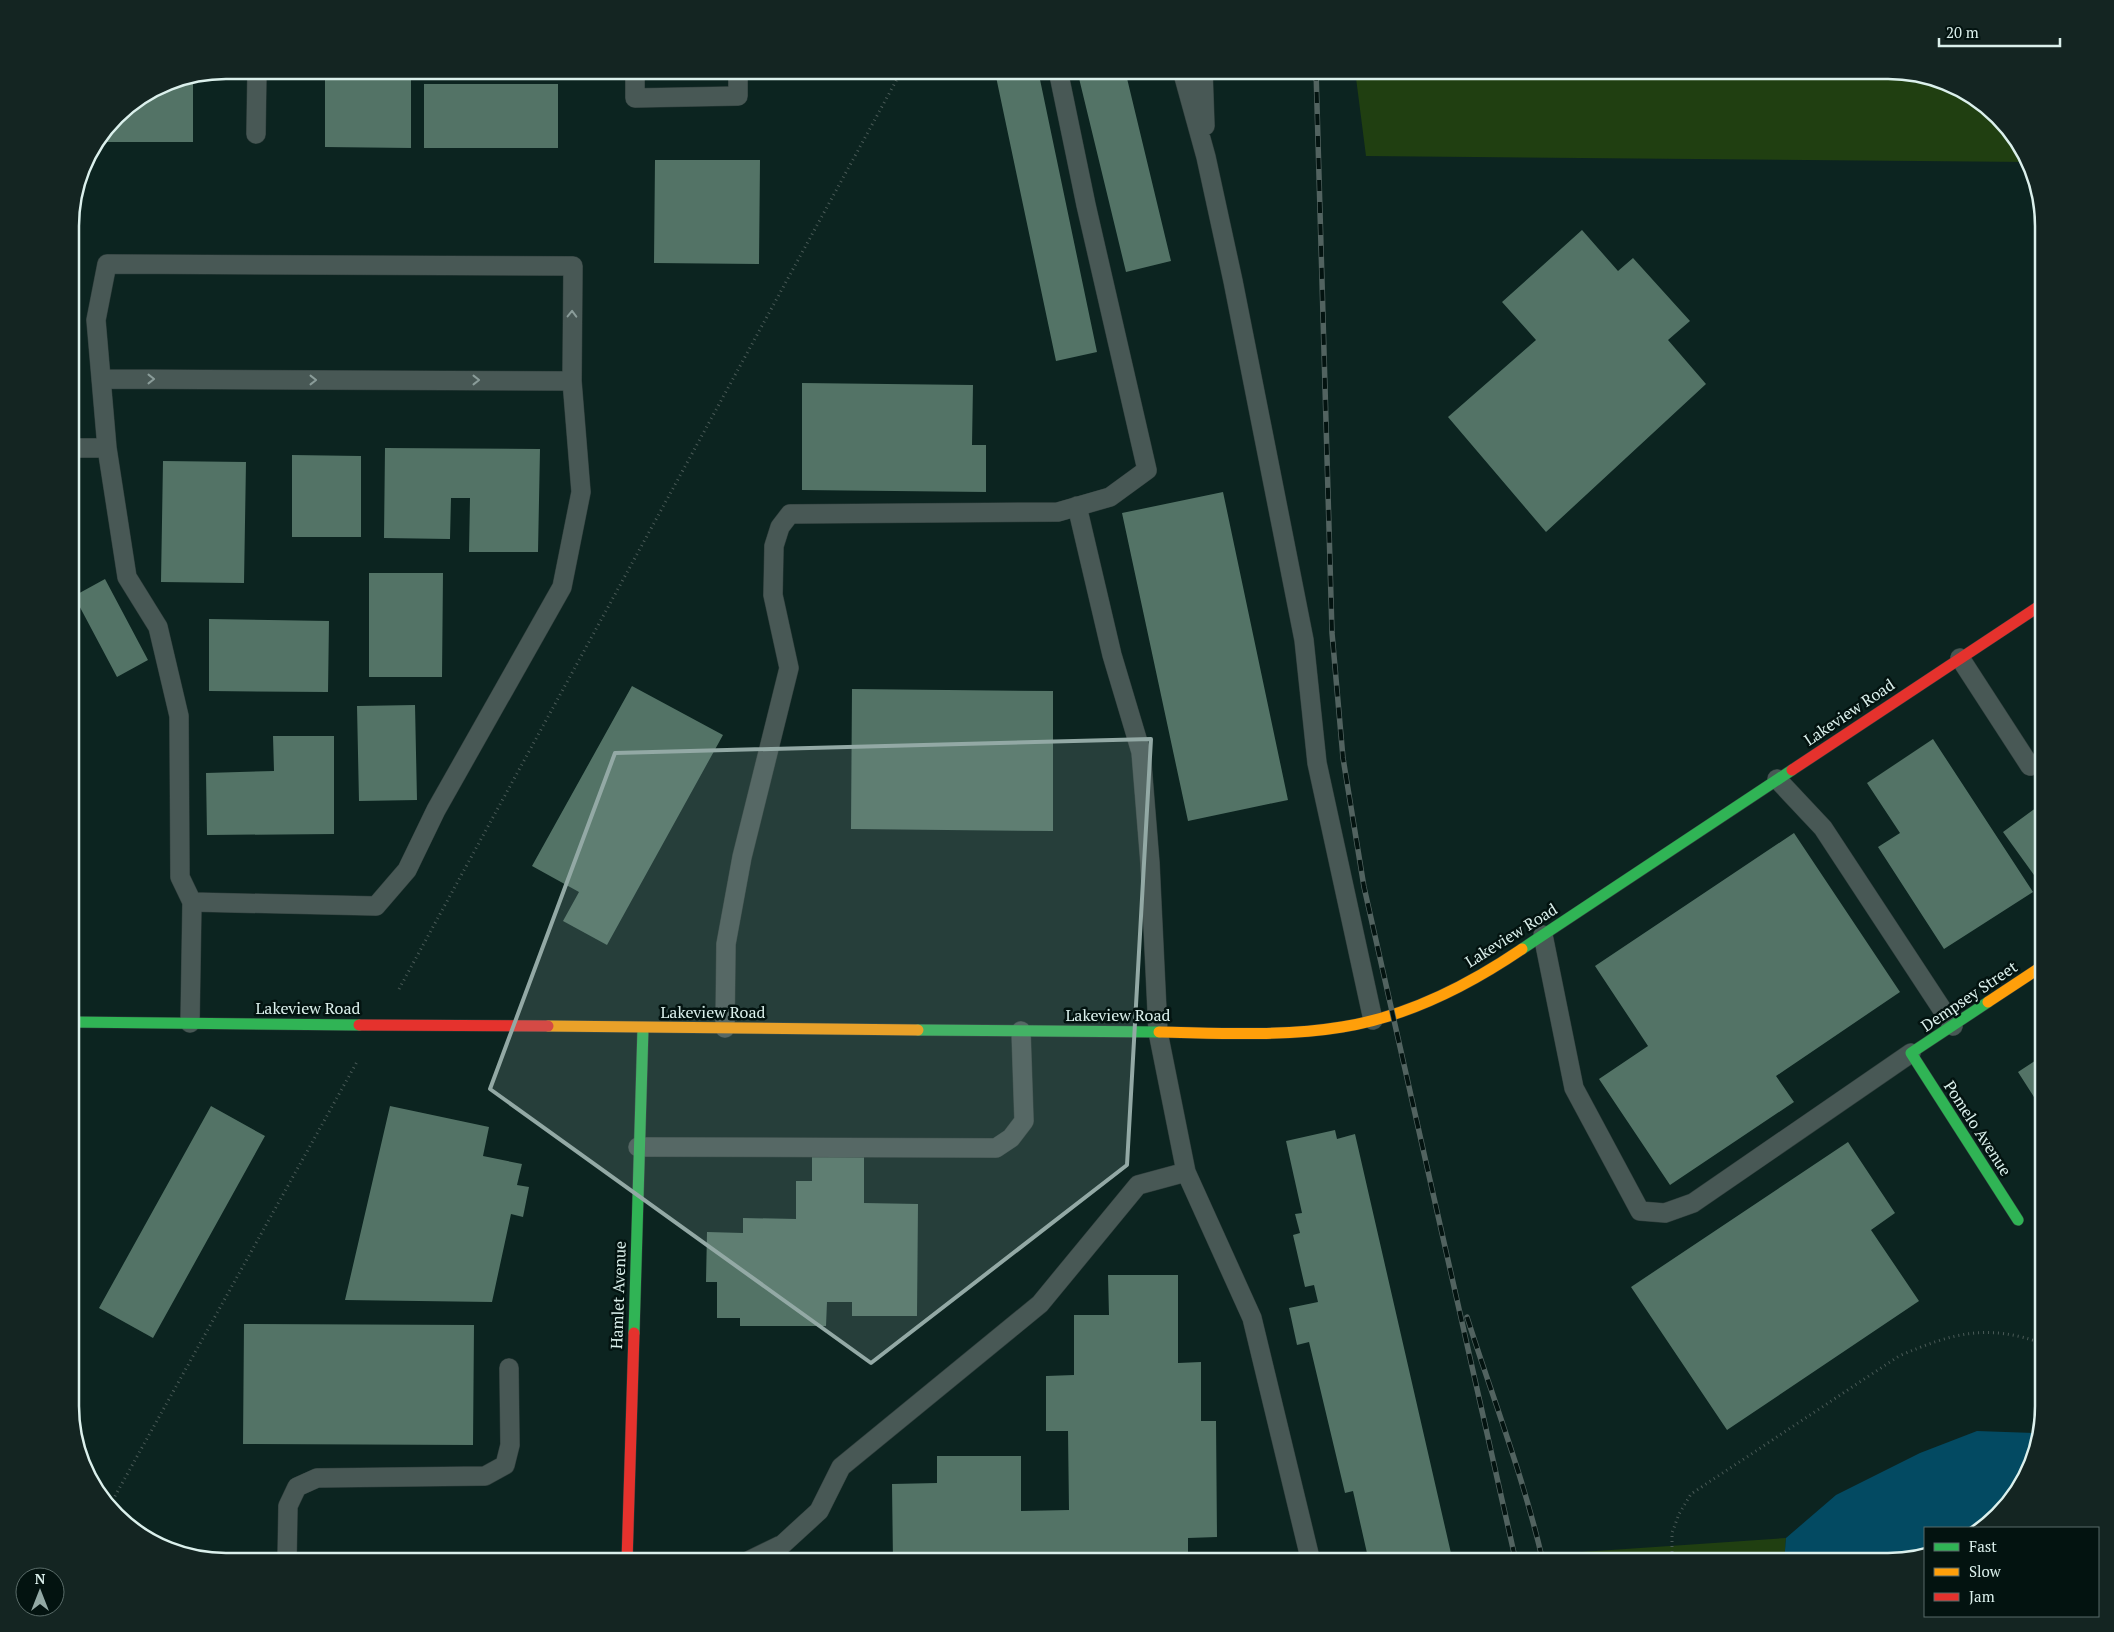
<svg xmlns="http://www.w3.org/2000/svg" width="2114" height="1632" viewBox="0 0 2114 1632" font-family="'PT Serif',serif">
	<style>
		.green { fill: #203f11 }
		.water { fill: #034a62 }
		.building { fill: #537366 }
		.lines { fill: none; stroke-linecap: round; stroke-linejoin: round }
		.lane-casing { stroke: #2f3e3c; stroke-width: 20 }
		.fast-casing { stroke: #2f3e3c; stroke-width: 12 }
		.slow-casing { stroke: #2f3e3c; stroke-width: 12 }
		.jam-casing { stroke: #2f3e3c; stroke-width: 12 }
		.path { stroke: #4a5a57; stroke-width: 3; stroke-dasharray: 1 4; stroke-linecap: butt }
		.lane { stroke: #485855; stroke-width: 19 }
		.fast { stroke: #30b455; stroke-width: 11 }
		.slow { stroke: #ff9f0a; stroke-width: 11 }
		.jam { stroke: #e5322d; stroke-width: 11 }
		.rail-casing { stroke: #526360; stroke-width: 5.5 }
		.rail { stroke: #031310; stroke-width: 4; stroke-dasharray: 11; stroke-linecap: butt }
		.oneway { stroke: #8a9c99 }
		.marked { fill: #93a9a5; fill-opacity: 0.2; stroke: #93a9a5; stroke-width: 4; stroke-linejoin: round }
		.labels { text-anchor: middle; stroke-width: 5; stroke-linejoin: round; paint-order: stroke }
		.street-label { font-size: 16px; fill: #dbf0ec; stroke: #031310 }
		.rim { fill: none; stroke: #dbf0ec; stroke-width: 2.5 }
	</style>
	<rect width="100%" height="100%" fill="#0c2420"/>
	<!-- green -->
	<path class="green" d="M1355,70h533l50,8 45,24 45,55 1,5 -663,-6z
		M1786,1538l-2,24h-230l-2,-8z"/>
	<!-- water -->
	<path class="water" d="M1977,1431l58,2 4,2 -3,21 -24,45 -34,27h-53v25l-37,9h-104l2,-24 50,-43 84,-42z"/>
	<!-- building -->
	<path class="building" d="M325,70h86v78l-86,-1z
		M445,70h115v5l-115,-1z
		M1005,70h33l59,282 -41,9 -61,-289z
		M1077,70h48l46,191 -45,11z
		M193,81v61h-95l18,-26 51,-34z
		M424,84h134v64h-134z
		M655,160h105l-1,104 -105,-1z
		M1582,230l36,41 15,-13 57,63 -22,19 38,44 -160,148 -98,-115 88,-77 -34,-38z
		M802,383l171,2 -1,60h14v47l-184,-2z
		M385,448l155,1 -2,103h-69l1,-54h-19l-1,41 -66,-1z
		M292,455l69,1v81h-69z
		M163,461l83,1 -2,121 -83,-1z
		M1223,492l65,308 -100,21 -66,-308z
		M369,573h74l-1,104h-73z
		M105,579l43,81 -31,17 -43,-81z
		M209,619l120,2 -1,71 -119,-1z
		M632,686l91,49 -116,210 -44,-24 16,-29 -47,-26z
		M852,689l201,2v140l-202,-2z
		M415,705l2,95 -58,1 -2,-95z
		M273,736h61v98l-127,1 -1,-62 68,-2z
		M1933,739l100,153 -89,57 -66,-102 22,-14 -33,-50z
		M2044,766v15l-7,-10z
		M2044,802v87l-41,-57z
		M1794,833l106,159 -124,84 18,26 -124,83 -71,-106 49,-33 -53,-80z
		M2044,1055v51l-3,2 -23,-36z
		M211,1106l54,30 -112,202 -54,-30z
		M390,1106l99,21 -6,29 39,8 -5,21 12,2 -6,30 -12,-3 -19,88 -147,-2z
		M1335,1130l2,9 18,-5 98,428h-84l-16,-71 -8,2 -36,-151 -12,3 -8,-37 29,-6 -4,-17 -9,2 -12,-52 7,-2 -5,-19 7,-1 -16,-72z
		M1848,1142l47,71 -24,17 48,71 -192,129 -96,-143z
		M812,1153l52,1v49l54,1 -1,112h-65v-14h-25l-1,24h-86v-8h-23v-36h-11l1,-50 36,1v-15l53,1v-38h16z
		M1108,1275h70v88l23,-1v59h15l1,116 -29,1v24h-295l-1,-78 45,-1v-27h84v55l48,-1 -1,-79h-22v-55l28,-1v-60h35z
		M244,1324l230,1 -1,120 -230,-1z"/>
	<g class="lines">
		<defs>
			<path id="lane" d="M635,70v28l103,-2v-26
				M1182,70l24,87 27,124 71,359 13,123 56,257
				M1203,70l2,56
				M256,134l1,-64
				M102,379l470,2 1,-115 -466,-2 -11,56 11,128
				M70,448h37l20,129 31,50 21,89 1,161 12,25 -2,121
				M1077,506l35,149 29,97 9,111 8,169 28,140 66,146 59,244
				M1960,658l70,108
				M1777,779l46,49 130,198
				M192,902l184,4 31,-36 29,-60 126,-223 19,-95 -9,-111
				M1543,935l31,153 66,123 25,2 28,-10 218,-150
				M725,1028l1,-84 16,-87 47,-189 -16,-73 1,-49 6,-19 10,-13 268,-2 52,-15 37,-27 -61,-265 -28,-135
				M638,1147l358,1 15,-10 13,-17 -3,-90
				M287,1562l1,-56 9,-19 20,-9 168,-2 20,-11 5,-20 -1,-77
				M746,1562l37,-18 36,-33 22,-44 199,-163 98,-119 48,-13"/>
			<path id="fast" d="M1522,949l270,-179
				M1988,1002l-77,51 107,167
				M70,1022l289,3
				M918,1030l241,2
				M634,1333l9,-305"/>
			<path id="slow" d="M1988,1002l56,-37
				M548,1026l370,4
				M1159,1032c60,1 123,5 183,-5 64,-10 127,-42 180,-78"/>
			<path id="jam" d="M1792,770l252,-167
				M359,1025l189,1
				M627,1562l7,-229"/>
		</defs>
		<!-- lane casing -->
		<use href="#lane" class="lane-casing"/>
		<!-- fast casing -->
		<use href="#fast" class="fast-casing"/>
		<!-- slow casing -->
		<use href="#slow" class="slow-casing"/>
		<!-- jam casing -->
		<use href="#jam" class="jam-casing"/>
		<!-- path -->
		<path class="path" d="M399,989l503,-919
			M110,1505l248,-445
			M1672,1562v-29l7,-19 12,-20 208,-138c54,-23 88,-33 145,-12"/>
		<!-- lane -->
		<use href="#lane" class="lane"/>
		<!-- fast -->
		<use href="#fast" class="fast"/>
		<!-- slow -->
		<use href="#slow" class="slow"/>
		<!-- jam -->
		<use href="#jam" class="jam"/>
		<defs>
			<path id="rail" d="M1316,70l16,563 11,125 21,129 152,675
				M1467,1317c26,82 57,161 76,245"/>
		</defs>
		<!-- rail casing -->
		<use href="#rail" class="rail-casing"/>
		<!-- rail -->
		<use href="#rail" class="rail"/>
	</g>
	<!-- one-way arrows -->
	<defs><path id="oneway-chevron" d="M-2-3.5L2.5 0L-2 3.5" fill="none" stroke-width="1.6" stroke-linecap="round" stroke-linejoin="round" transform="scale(1.25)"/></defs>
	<g class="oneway">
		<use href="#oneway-chevron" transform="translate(572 314) rotate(-89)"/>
		<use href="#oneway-chevron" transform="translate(151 379)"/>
		<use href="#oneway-chevron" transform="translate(313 380)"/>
		<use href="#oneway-chevron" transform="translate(476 380)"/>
	</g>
	<!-- marked area -->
	<path class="marked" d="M1151,739l-24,426 -256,198 -381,-274 125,-336z"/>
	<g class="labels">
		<!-- street labels -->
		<g class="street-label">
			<text transform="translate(1849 712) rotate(-34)" y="6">Lakeview Road</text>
			<text transform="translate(1511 935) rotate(-32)" y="6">Lakeview Road</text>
			<text transform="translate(1969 996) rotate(-34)" y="6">Dempsey Street</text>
			<text x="308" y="1014">Lakeview Road</text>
			<text x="713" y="1018">Lakeview Road</text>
			<text x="1118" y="1021">Lakeview Road</text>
			<text transform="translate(1978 1128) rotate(57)" y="6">Pomelo Avenue</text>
			<text transform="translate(618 1295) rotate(-88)" y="6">Hamlet Avenue</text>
		</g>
	</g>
	<!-- crop -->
	<path d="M0 0H2114V1632H0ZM226 79H1888A147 147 0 0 1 2035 226V1406A147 147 0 0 1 1888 1553H226A147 147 0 0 1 79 1406V226A147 147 0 0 1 226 79Z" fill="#142522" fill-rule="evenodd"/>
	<path class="rim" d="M226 79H1888A147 147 0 0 1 2035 226V1406A147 147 0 0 1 1888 1553H226A147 147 0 0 1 79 1406V226A147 147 0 0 1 226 79Z"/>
	<!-- legend -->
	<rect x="1924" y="1527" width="175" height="90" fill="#031310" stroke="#596b68"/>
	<rect x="1934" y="1543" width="25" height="8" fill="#30b455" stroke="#596b68"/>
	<text x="1969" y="1552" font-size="15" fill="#dbf0ec">Fast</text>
	<rect x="1934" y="1568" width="25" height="8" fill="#ff9f0a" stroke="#596b68"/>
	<text x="1969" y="1577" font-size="15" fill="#dbf0ec">Slow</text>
	<rect x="1934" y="1593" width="25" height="8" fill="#e5322d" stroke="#596b68"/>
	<text x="1969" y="1602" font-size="15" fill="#dbf0ec">Jam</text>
	<!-- north arrow -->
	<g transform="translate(40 1592)"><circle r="24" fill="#031310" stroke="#596b68"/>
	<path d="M0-4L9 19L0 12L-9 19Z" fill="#93a9a5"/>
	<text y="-8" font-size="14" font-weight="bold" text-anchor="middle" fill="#dbf0ec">N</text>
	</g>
	<!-- scale -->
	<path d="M1939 38v8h121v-8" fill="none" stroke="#dbf0ec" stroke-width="2.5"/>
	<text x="1946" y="38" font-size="15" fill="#dbf0ec" stroke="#031310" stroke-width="4" paint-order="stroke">20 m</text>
</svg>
